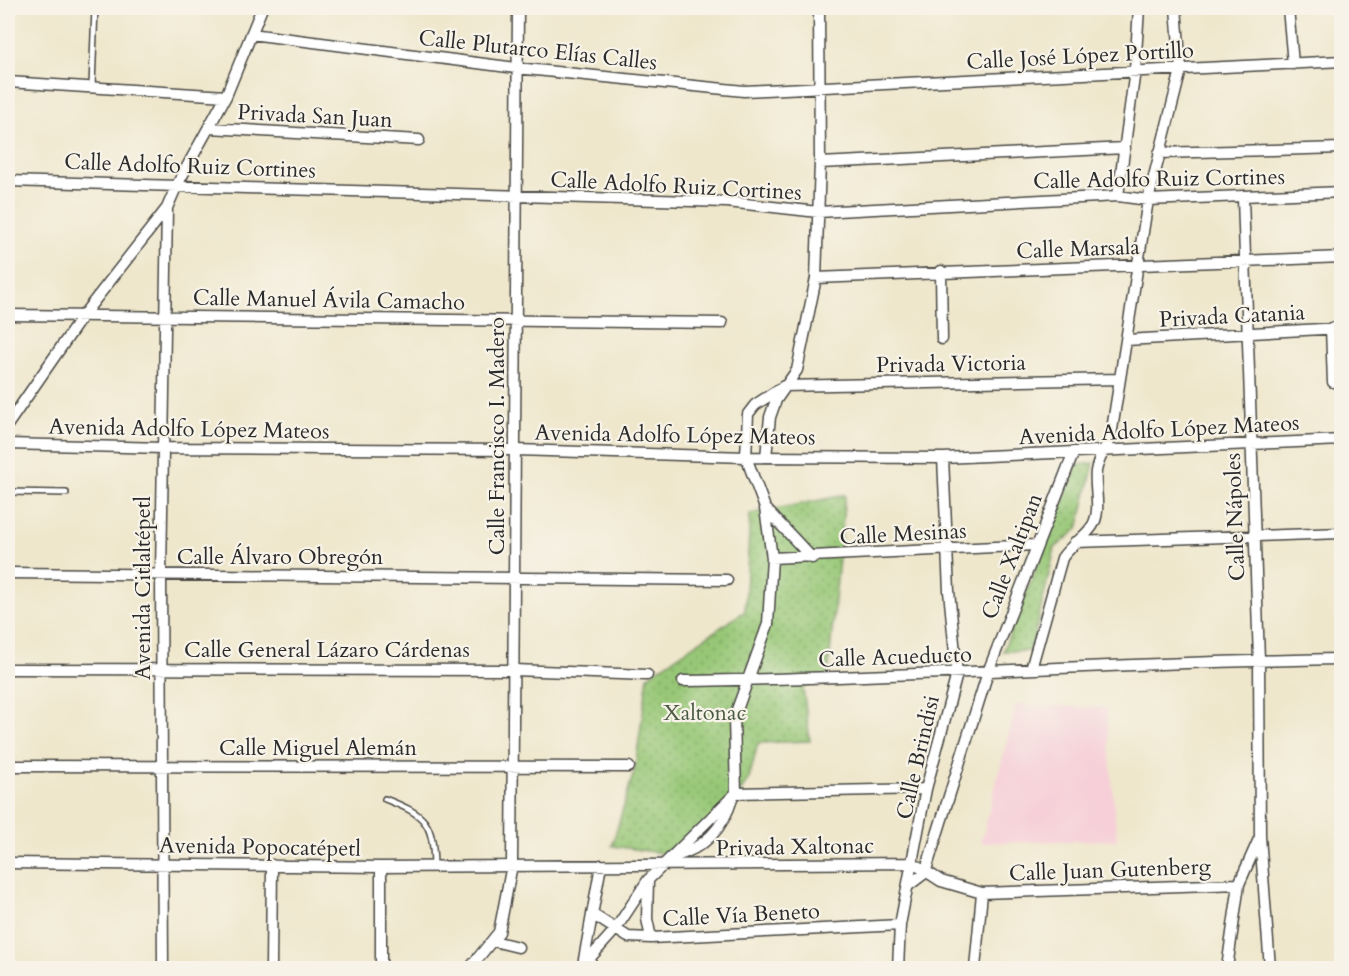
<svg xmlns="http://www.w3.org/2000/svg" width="1349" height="976" viewBox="0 0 1349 976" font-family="Cardo,serif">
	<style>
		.built { fill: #f6cfd8 }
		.park { fill: url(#park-dots); stroke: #617950; stroke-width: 1.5 }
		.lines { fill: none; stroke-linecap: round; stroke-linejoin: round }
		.lane-casing { stroke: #484743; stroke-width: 8 }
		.street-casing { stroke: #484743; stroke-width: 13 }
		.lane { stroke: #fff; stroke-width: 5 }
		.street { stroke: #fff; stroke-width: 10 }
		.labels { text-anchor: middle; stroke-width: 4.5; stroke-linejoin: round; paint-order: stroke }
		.street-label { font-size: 22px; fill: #2b2b2b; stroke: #f7f3e8 }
		.park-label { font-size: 22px; fill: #4b5a42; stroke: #f7f3e8 }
	</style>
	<defs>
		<pattern id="park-dots" width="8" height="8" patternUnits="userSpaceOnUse" patternTransform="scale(1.5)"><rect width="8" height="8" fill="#97c776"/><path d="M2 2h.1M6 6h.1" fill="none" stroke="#7ba261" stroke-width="1.8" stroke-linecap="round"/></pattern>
	</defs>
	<rect width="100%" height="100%" fill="#f7f3e8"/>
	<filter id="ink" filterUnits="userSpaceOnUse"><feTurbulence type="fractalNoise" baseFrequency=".0167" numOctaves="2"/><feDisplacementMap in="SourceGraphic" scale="12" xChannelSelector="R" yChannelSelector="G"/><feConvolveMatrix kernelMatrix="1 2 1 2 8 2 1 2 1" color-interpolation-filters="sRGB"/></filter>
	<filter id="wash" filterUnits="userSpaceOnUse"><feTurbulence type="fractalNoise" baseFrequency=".008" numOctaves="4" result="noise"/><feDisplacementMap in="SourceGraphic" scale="24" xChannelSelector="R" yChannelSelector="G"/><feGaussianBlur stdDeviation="1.35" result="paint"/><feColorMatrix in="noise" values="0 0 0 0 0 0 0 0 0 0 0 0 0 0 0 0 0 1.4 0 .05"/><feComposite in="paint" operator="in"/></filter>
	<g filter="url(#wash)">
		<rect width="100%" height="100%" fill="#efe7cc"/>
		<!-- built -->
		<path class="built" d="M1016,705l90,3 11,132 -136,3z"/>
		<!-- park -->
		<path class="park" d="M1094,463l-16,66 -23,19 -24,103h-28l74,-186z
			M845,495l-17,179 -25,14 7,53 -52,2 -9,36 -36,53 -52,21 -49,-7 23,-78 13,-92 97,-65 5,-97z"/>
	</g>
	<g filter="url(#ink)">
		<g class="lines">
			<defs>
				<path id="lane" d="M92,86l3,-78
					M8,492l58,1
					M385,799c41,16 48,23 49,67"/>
				<path id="street" d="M1288,8l5,56
					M251,34l265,34 228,23 598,-30
					M8,82l218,14
					M209,128l210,12
					M1159,153l183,-5
					M820,163l305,-15
					M8,181l719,21 91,10 300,-16 30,4 194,-8
					M1118,196l17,-126 4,-62
					M1243,198l16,462 1,176 10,132
					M941,271l1,68
					M816,278l526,-21
					M8,315l714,8
					M1331,328l2,54
					M1126,340l215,-12
					M8,424l76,-110 83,-106 10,-23 49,-89 36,-88
					M8,444l155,4 353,2 230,7 197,1 399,-18
					M766,457l4,-40 6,-17 21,-30 19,-92 4,-115 -1,-155
					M765,508l47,50
					M1075,542l267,-9
					M772,558l263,-13
					M8,573l719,7
					M8,669l506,1 133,5
					M1031,669l31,-111c9,-14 26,-22 32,-35 7,-15 0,-35 2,-52 2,-12 10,-24 15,-35l37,-236 33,-130 -5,-62
					M683,681c220,-3 439,-19 659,-22
					M8,766l621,1
					M736,793l190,-4
					M672,857c33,-9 51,-27 61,-61
					M8,863l373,4 532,-4 28,18 41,12 257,-9
					M648,880l-1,39 4,19
					M909,885l16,-12 63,-201 85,-218
					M592,914l36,23 23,1 249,-13
					M493,941l25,6
					M583,965l18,-100
					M163,968l-2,-394 6,-366
					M271,968l1,-103
					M381,968v-101
					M470,968l29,-36 13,-67 6,-857
					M581,968l34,-38 33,-50 88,-87 -2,-75 34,-94 4,-66 -7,-50 -19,-51 2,-43 7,-9 29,-19 335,-7
					M898,968l2,-43 26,-136 31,-115 -8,-83 -6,-133
					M975,968l7,-75
					M1227,968l12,-84 20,-45"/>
			</defs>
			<!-- lane casing -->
			<use href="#lane" class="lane-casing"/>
			<!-- street casing -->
			<use href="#street" class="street-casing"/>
			<!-- lane -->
			<use href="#lane" class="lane"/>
			<!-- street -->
			<use href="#street" class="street"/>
		</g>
	</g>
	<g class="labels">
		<!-- street labels -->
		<g class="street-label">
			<text transform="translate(538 49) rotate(6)" y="8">Calle Plutarco Elías Calles</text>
			<text transform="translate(1080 55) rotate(-3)" y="8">Calle José López Portillo</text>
			<text transform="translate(315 115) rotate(3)" y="8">Privada San Juan</text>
			<text transform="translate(190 165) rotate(2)" y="8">Calle Adolfo Ruiz Cortines</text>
			<text transform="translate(1159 178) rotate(-1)" y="8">Calle Adolfo Ruiz Cortines</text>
			<text transform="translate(676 185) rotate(3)" y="8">Calle Adolfo Ruiz Cortines</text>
			<text transform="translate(1078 248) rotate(-2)" y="8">Calle Marsala</text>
			<text transform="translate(329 299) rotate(1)" y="8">Calle Manuel Ávila Camacho</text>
			<text transform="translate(1232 315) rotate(-3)" y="8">Privada Catania</text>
			<text transform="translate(951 363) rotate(-1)" y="8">Privada Victoria</text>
			<text transform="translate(189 428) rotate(1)" y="8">Avenida Adolfo López Mateos</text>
			<text transform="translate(1159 429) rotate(-3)" y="8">Avenida Adolfo López Mateos</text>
			<text transform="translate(675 434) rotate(1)" y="8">Avenida Adolfo López Mateos</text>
			<text transform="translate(496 436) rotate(-90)" y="8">Calle Francisco I. Madero</text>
			<text transform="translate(1234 517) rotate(-92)" y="8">Calle Nápoles</text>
			<text transform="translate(903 533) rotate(-3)" y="8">Calle Mesinas</text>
			<text x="280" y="564">Calle Álvaro Obregón</text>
			<text transform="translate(1011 556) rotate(-69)" y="8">Calle Xaltipan</text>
			<text transform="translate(142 588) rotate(-90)" y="8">Avenida Citlaltépetl</text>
			<text x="327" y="657">Calle General Lázaro Cárdenas</text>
			<text transform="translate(895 656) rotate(-2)" y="8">Calle Acueducto</text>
			<text x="318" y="755">Calle Miguel Alemán</text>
			<text transform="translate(917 757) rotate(-77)" y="8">Calle Brindisi</text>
			<text transform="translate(260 846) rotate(1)" y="8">Avenida Popocatépetl</text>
			<text transform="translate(795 846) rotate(-1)" y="8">Privada Xaltonac</text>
			<text transform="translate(1110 869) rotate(-2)" y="8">Calle Juan Gutenberg</text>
			<text transform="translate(741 914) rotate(-3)" y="8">Calle Vía Beneto</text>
		</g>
		<!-- park labels -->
		<g class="park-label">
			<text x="705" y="720">Xaltonac</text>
		</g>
	</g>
	<!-- margin -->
	<rect width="1349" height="976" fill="none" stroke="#f7f3e8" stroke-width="30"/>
</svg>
